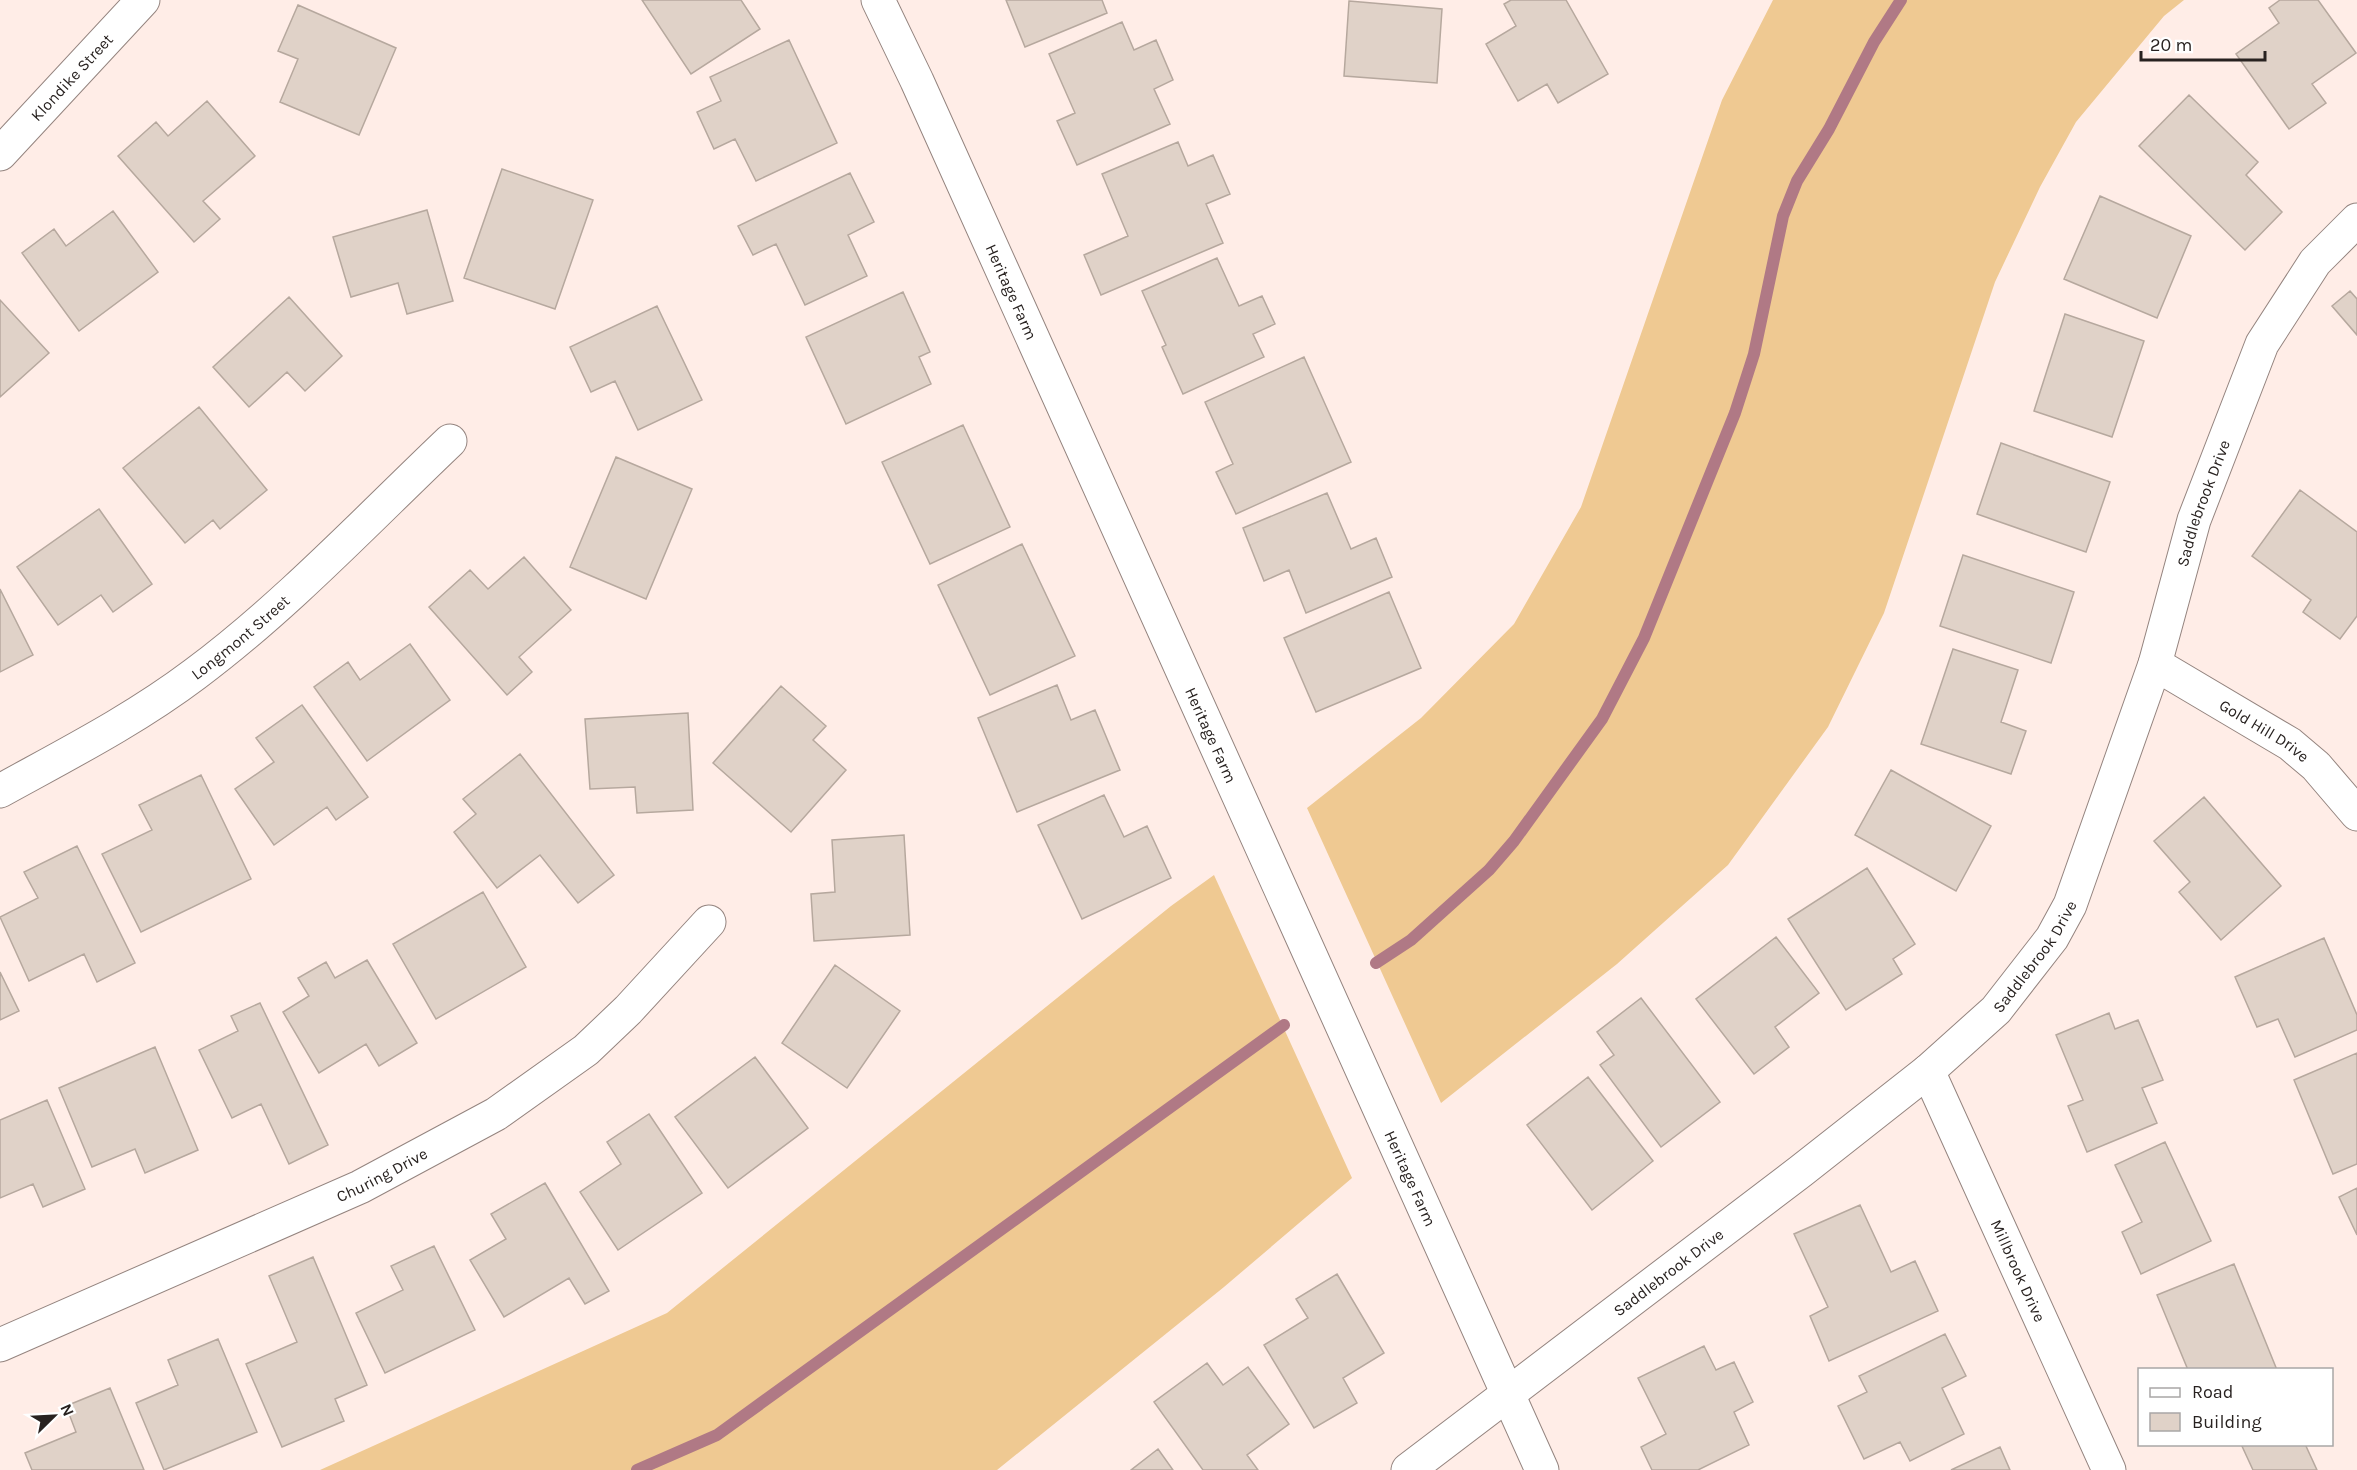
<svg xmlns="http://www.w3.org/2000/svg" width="2357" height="1470" viewBox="0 0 2357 1470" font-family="Karla,sans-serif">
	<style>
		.grass { fill: #efc992 }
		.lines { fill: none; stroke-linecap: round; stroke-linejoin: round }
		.stream { stroke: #b07985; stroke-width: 12 }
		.building { fill: #e0d2c8; stroke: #b6a89e; stroke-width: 1.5 }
		.street-casing { stroke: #94847f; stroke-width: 35 }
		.secondary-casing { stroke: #94847f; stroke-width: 35 }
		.street { stroke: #fff; stroke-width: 33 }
		.secondary { stroke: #fff; stroke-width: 33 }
		.labels { text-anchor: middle; stroke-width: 6; stroke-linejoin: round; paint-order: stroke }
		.street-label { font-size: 16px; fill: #282220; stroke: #fff }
	</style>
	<rect width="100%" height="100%" fill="#ffede7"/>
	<!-- grass -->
	<path class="grass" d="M1773,0h411l-20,16 -88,106 -36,65 -45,95 -111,331 -56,114 -100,138 -111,99 -176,139 -134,-295 114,-90 93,-94 67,-117 141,-407z
		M1214,875l138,303 -128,109 -227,183h-677l347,-157 504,-407z"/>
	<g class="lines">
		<!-- stream -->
		<path class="stream" d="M1376,963l35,-23 78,-70 25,-29 88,-122 42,-81 91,-225 19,-59 29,-138 14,-35 32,-52 45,-87 27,-42
			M637,1470l80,-35 567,-410"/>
	</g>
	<!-- building -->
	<path class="building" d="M642,0h99l19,29 -69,45z
		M1006,0h96l5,13 -82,34z
		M1511,0h55l42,74 -50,29 -11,-19 -29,17 -32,-57 30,-18 -12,-22z
		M2280,0h38l38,53 -44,31 14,19 -37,26 -53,-75 43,-31 -10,-15z
		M1349,1l93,8 -5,74 -93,-7z
		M298,5l98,43 -37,87 -79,-33 18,-43 -20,-8z
		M1122,22l12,28 22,-10 17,40 -19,9 16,35 -93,41 -20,-44 18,-8 -26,-59z
		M789,40l48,103 -81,38 -21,-42 -21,10 -17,-37 24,-11 -11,-24z
		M2189,95l69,67 -12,13 36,37 -37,38 -106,-104z
		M207,101l48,55 -52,45 17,18 -26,23 -76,-86 38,-34 12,14z
		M1178,142l10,24 25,-11 17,39 -24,10 17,39 -122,52 -17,-40 44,-19 -26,-62z
		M502,169l91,31 -38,109 -91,-31z
		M850,173l24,49 -26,13 19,41 -62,29 -29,-61 -23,11 -15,-29z
		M2100,196l91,40 -34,82 -93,-39z
		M427,210l26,91 -46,13 -9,-31 -47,14 -18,-60z
		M113,211l45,61 -79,59 -57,-78 32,-24 12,17z
		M1217,258l22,48 23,-10 13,28 -22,10 11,23 -81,37 -21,-47 4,-2 -24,-54z
		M2350,291l7,8v36l-25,-29z
		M903,292l27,60 -11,5 12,27 -85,40 -40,-87z
		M289,297l53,59 -37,35 -18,-19 -38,35 -36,-40z
		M0,300l49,53 -49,44z
		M657,306l45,94 -64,30 -23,-49 -24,11 -21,-45z
		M2065,314l79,27 -32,96 -78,-26z
		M1304,357l47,105 -115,52 -20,-42 17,-8 -28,-62z
		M199,407l68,83 -47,39 -7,-9 -28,23 -62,-75z
		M963,425l47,102 -80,37 -48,-102z
		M2001,443l109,39 -24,70 -109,-38z
		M616,457l76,32 -46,110 -76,-32z
		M2300,490l57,42v84l-17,23 -37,-27 8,-12 -59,-44z
		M1327,493l24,56 25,-11 16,39 -86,36 -17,-43 -25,11 -21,-53z
		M99,509l53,75 -39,28 -12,-17 -43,30 -41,-58z
		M1022,544l53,112 -85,39 -52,-110z
		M1963,555l111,37 -23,71 -111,-37z
		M524,557l47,53 -52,47 13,15 -25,23 -78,-88 41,-37 18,19z
		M0,589l33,66 -33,17z
		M1389,592l32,76 -105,44 -32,-74z
		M410,644l40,56 -83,61 -53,-74 34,-25 12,18z
		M1953,649l65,21 -17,52 25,9 -15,43 -90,-30z
		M1057,685l14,35 24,-10 25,60 -103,42 -39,-94z
		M781,686l45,40 -13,14 33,30 -55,62 -78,-69z
		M302,705l66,92 -32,23 -9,-13 -53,38 -39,-56 39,-27 -18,-24z
		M688,713l5,97 -56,3 -2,-26 -45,2 -5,-70z
		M520,754l94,121 -36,28 -38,-48 -43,33 -43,-56 22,-18 -13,-15z
		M1891,770l100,56 -35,65 -101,-56z
		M201,775l50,104 -110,53 -39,-78 50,-24 -13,-25z
		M1104,795l20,42 23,-11 24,52 -89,41 -44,-94z
		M2204,797l77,89 -60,54 -42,-48 11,-10 -36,-41z
		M904,835l6,100 -96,6 -3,-47 24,-2 -3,-52z
		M77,846l58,117 -38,19 -13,-28 -55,27 -29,-64 38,-19 -14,-26z
		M1867,868l48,76 -22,15 9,15 -56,36 -58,-91z
		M483,892l43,75 -90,52 -43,-75z
		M1776,937l43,56 -44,34 14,20 -35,27 -58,-75z
		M2324,938l33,77v15l-62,27 -17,-38 -21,8 -22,-50z
		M367,960l50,83 -38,23 -13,-22 -47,29 -36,-61 26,-16 -11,-18 28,-16 9,16z
		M835,965l65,46 -53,77 -65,-45z
		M0,972l19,39 -19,9z
		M1641,998l79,104 -59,45 -61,-82 14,-10 -17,-23z
		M260,1003l68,142 -39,19 -28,-60 -29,14 -33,-68 39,-19 -7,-15z
		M2109,1013l6,16 23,-9 25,60 -21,8 15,35 -70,29 -19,-46 15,-6 -27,-65z
		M155,1047l43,103 -53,23 -10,-24 -43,18 -33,-79z
		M2357,1053v111l-24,10 -39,-94z
		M755,1057l53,71 -80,60 -53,-71z
		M1588,1077l65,84 -61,49 -65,-85z
		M47,1100l38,89 -42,18 -10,-23 -33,14v-78z
		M649,1114l53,79 -84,57 -38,-58 41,-28 -14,-22z
		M2165,1142l46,99 -70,33 -19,-42 20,-10 -27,-57z
		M545,1183l64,108 -24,13 -16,-26 -65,39 -34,-57 36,-21 -15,-25z
		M2357,1188v47l-18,-38z
		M1860,1205l31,67 24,-11 23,50 -109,50 -19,-45 18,-9 -34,-73z
		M434,1246l41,84 -90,43 -29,-60 47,-23 -12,-24z
		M313,1257l54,128 -32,14 9,22 -62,26 -36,-83 51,-22 -28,-66z
		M2234,1264l43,106h-89l-31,-75z
		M1337,1274l47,79 -41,25 14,25 -43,25 -50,-83 44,-27 -12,-19z
		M1945,1334l21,42 -24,12 22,46 -54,27 -10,-19 -36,17 -26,-53 29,-14 -8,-16z
		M218,1339l39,93 -93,38 -28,-67 42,-18 -10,-25z
		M1704,1346l12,24 18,-8 19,40 -19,10 15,33 -51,25h-46l-11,-23 25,-13 -28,-56z
		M1207,1363l16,22 25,-18 41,57 -42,31 11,15h-55l-49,-68z
		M110,1388l34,82h-112l-7,-17 51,-21 -10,-26z
		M2241,1444h64l12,26h-64z
		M2000,1447l10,23h-59z
		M1158,1449l15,21h-42z"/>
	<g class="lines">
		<defs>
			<g id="street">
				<path id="s1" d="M0,154l143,-154"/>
				<path id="s2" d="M2155,664l135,80 26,22 41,48"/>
				<path id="s3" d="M0,791c67,-37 134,-71 195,-117 90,-67 173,-155 255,-233"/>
				<path id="s4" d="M1928,1071l181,399"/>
				<path id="s5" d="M0,1345l360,-158 136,-73 90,-64 42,-40 81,-88"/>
				<path id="s6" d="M1408,1470l393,-299 127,-100 68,-61 56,-72 18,-33 85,-241 39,-144 68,-176 53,-82 42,-42"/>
			</g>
			<g id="secondary">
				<path id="s7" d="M878,0l39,81 625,1389"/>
			</g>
		</defs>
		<!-- street casing -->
		<use href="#street" class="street-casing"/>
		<!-- secondary casing -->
		<use href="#secondary" class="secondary-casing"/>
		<!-- street -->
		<use href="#street" class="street"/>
		<!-- secondary -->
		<use href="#secondary" class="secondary"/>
	</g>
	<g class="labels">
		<!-- street labels -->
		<g class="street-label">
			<text dy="6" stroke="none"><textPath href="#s1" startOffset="105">Klondike Street</textPath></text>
			<text dy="6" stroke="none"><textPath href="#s7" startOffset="321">Heritage Farm</textPath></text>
			<text dy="6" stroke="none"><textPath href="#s6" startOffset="1299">Saddlebrook Drive</textPath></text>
			<text dy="6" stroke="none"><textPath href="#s3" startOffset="286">Longmont Street</textPath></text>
			<text dy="6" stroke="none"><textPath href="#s2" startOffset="128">Gold Hill Drive</textPath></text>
			<text dy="6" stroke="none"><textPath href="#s7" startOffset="807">Heritage Farm</textPath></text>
			<text dy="6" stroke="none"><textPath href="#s6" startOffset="813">Saddlebrook Drive</textPath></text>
			<text dy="6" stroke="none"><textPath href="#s5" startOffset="418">Churing Drive</textPath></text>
			<text dy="6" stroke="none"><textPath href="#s7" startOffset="1293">Heritage Farm</textPath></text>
			<text dy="6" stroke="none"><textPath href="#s4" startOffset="219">Millbrook Drive</textPath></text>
			<text dy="6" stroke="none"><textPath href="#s6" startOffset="327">Saddlebrook Drive</textPath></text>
		</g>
	</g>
	<!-- legend -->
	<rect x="2138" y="1368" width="195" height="78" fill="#ffffff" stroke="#a9a7a6" stroke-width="1.5"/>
	<rect x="2150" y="1388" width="30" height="9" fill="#ffffff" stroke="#a9a7a6" stroke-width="1.5"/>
	<text x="2192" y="1398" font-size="18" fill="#282220">Road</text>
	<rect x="2150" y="1413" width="30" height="18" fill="#e0d2c8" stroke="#a9a7a6" stroke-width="1.5"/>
	<text x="2192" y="1428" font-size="18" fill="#282220">Building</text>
	<!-- north arrow -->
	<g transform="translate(54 1416) rotate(66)" stroke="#ffffff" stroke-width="4.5" paint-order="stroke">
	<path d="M0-4.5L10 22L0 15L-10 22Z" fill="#282220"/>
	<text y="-9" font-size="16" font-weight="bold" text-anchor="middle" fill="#282220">N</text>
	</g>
	<!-- scale -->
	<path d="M2141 51v9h124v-9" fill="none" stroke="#282220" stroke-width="3"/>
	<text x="2150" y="51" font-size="18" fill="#282220" stroke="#ffffff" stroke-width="4.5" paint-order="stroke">20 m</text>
</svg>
